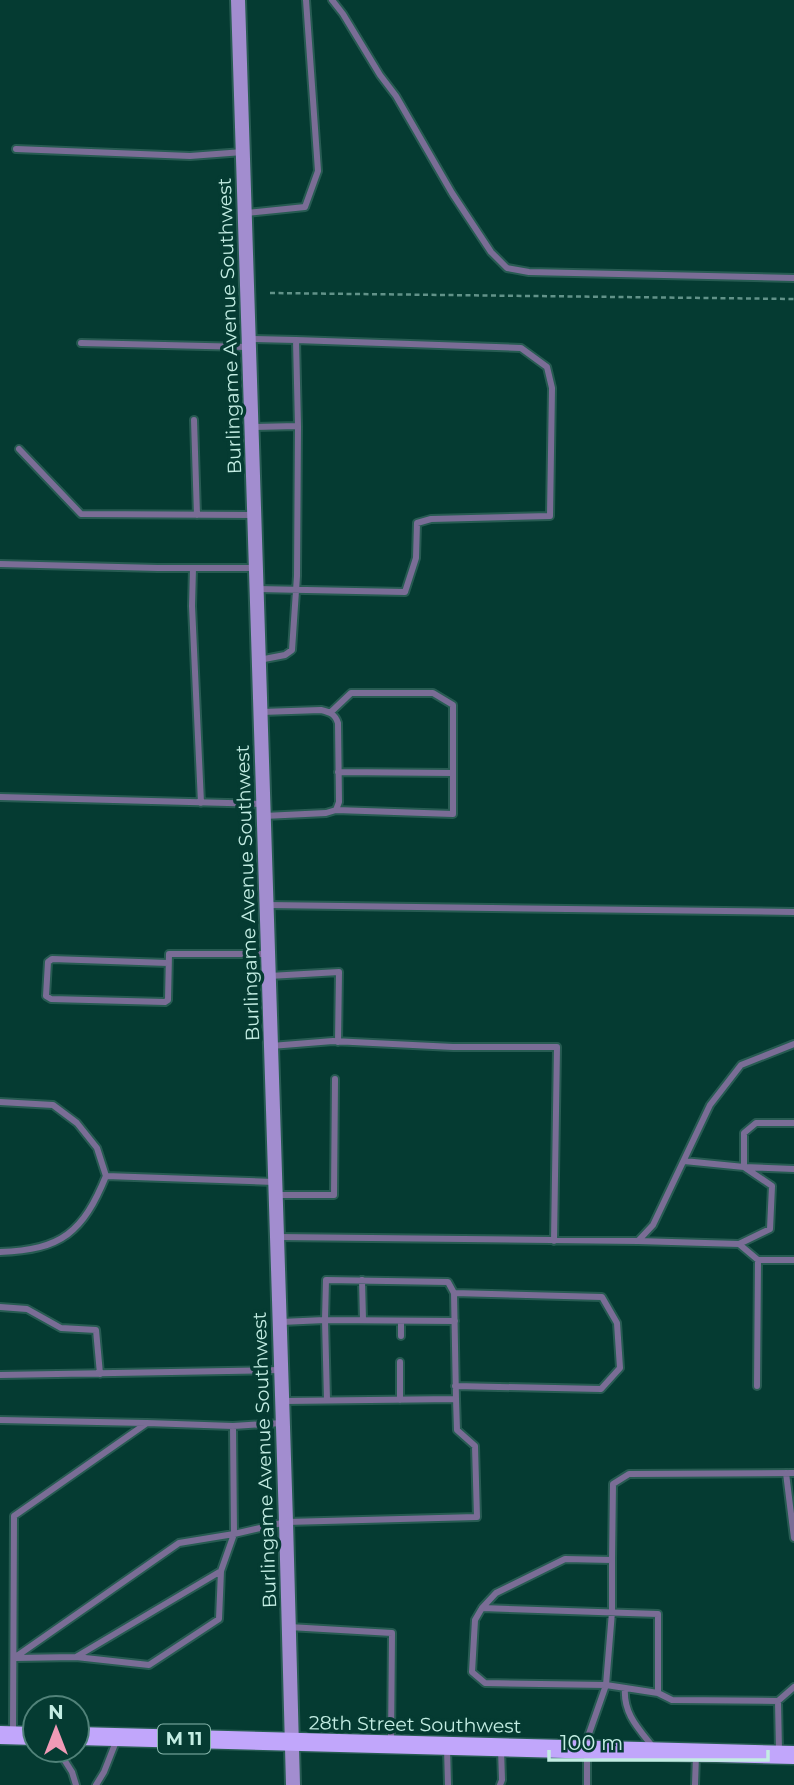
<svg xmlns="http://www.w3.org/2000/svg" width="794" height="1785" viewBox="0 0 794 1785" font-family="Montserrat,sans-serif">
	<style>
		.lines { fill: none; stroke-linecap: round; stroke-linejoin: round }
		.lane-casing { stroke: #275b52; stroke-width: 10 }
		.secondary-casing { stroke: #275b52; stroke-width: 18 }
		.primary-casing { stroke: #275b52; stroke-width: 21 }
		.path { stroke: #629289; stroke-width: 2.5; stroke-dasharray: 5 3.5; stroke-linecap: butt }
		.lane { stroke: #7a6d96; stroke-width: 6 }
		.secondary { stroke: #a28dcf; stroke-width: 14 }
		.primary { stroke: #c1a6fb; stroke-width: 18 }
		.labels { text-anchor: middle; stroke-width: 7; stroke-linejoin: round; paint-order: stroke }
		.shield { fill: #053b32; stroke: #8ab8ae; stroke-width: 2 }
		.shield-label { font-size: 18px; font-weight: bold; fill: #c3ede3 }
		.street-label { font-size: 19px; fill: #c3ede3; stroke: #053b32 }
	</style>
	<rect width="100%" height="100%" fill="#053b32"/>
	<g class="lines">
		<defs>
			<path id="lane" d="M332,0l11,14 37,61 16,21 56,97 39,59 16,16 22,4 265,6
				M16,149l174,7 53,-4
				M247,213l58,-6 13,-36 -12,-171
				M249,339l47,1 2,86 -46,1
				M81,343l166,4
				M194,420l3,95
				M19,449l62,65 172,1
				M0,564l158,4h96
				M193,568l-1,38 9,197
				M257,589l148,3 11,-34 1,-35 14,-4 119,-3 2,-128 -5,-21 -26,-19 -225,-8
				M259,660l26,-5 7,-5 5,-74 1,-150
				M261,712l60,-2c9,2 14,4 17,13l1,79 -3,8 -10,3 -62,3
				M331,712l20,-19h82l20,12v109l-117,-4
				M338,772l115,1
				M0,797l262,7
				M267,905l527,7
				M168,963l-116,-4 -4,3 -2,34 5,3 114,3 3,-2 1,-46h99
				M269,976l70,-4 -1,70
				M271,1046l62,-5 120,6h104l-3,194
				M0,1102l53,3 24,18 20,25 9,28c-23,56 -44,74 -106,76
				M794,1123h-38l-12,10v34l50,2
				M684,1161l60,6 28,19 -2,43 -31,15
				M106,1176l168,6
				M276,1195h58l1,-116
				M278,1237l360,4 15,-16 57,-120 31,-40 53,-21
				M638,1241l101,3 19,16
				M362,1280l1,40
				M454,1293l148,4 15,26 3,45 -19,21 -146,-3
				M0,1307l27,2 34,19 35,2 4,44
				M401,1321v15
				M281,1322l44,-2 1,-40 122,2 6,11 2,106 -172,2
				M0,1375l280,-5
				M757,1386l1,-126h36
				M327,1400l-2,-80 130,1
				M400,1400v-38
				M0,1420l146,3
				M786,1473l8,65
				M221,1571l-2,48 -70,46 -73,-8 145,-86 13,-37 -1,-108
				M482,1608l176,6v79l-52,-8 -121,-2 -13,-11 3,-52z
				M482,1608l14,-15 69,-34 47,1 1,-76 16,-10 165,-1
				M289,1627l103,6 -1,110
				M14,1658l165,-115 55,-9 52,-12 191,-5 -2,-71 -18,-16 -1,-31
				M15,1658l61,-1
				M625,1688c-2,25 13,40 28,59
				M658,1693l14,7 106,1 16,-14
				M778,1701l1,50
				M13,1733l1,-217 133,-93 86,3 49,-3
				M447,1748l1,37
				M584,1748l22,-63 6,-73v-52
				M58,1750l14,22 4,13
				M96,1785l8,-13 13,-33
				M500,1785l2,-5 -1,-31
				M587,1785v-34
				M695,1785l1,-30"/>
			<path id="secondary" d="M238,0l48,1522 7,263"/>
			<path id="primary" d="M0,1735l35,1
				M77,1736l717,19"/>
		</defs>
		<!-- lane casing -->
		<use href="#lane" class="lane-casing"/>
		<!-- secondary casing -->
		<use href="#secondary" class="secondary-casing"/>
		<!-- primary casing -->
		<use href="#primary" class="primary-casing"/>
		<!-- path -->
		<path class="path" d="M270,293l524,6"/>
		<!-- lane -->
		<use href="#lane" class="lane"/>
		<!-- secondary -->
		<use href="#secondary" class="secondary"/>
		<!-- primary -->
		<use href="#primary" class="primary"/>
	</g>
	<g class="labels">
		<!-- shield labels -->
		<rect class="shield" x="158" y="1724.5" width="52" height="29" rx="5"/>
		<g class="shield-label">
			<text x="184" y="1745">M 11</text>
		</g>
		<!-- street labels -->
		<g class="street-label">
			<text transform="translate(229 326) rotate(-92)" y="7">Burlingame Avenue Southwest</text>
			<text transform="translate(247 893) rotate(-92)" y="7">Burlingame Avenue Southwest</text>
			<text transform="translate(264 1460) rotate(-92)" y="7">Burlingame Avenue Southwest</text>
			<text transform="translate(415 1724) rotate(1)" y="7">28th Street Southwest</text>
		</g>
	</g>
	<!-- north arrow -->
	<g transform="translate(56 1729)"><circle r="33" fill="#053b32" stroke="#518279" stroke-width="2"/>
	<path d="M0-5L12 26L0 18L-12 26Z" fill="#f09ab6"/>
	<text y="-10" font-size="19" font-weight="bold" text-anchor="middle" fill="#c3ede3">N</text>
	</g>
	<!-- scale -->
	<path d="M549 1750v10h219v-10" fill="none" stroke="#c3ede3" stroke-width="3.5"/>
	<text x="560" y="1750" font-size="21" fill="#c3ede3" stroke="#053b32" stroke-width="5" paint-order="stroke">100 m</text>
</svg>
